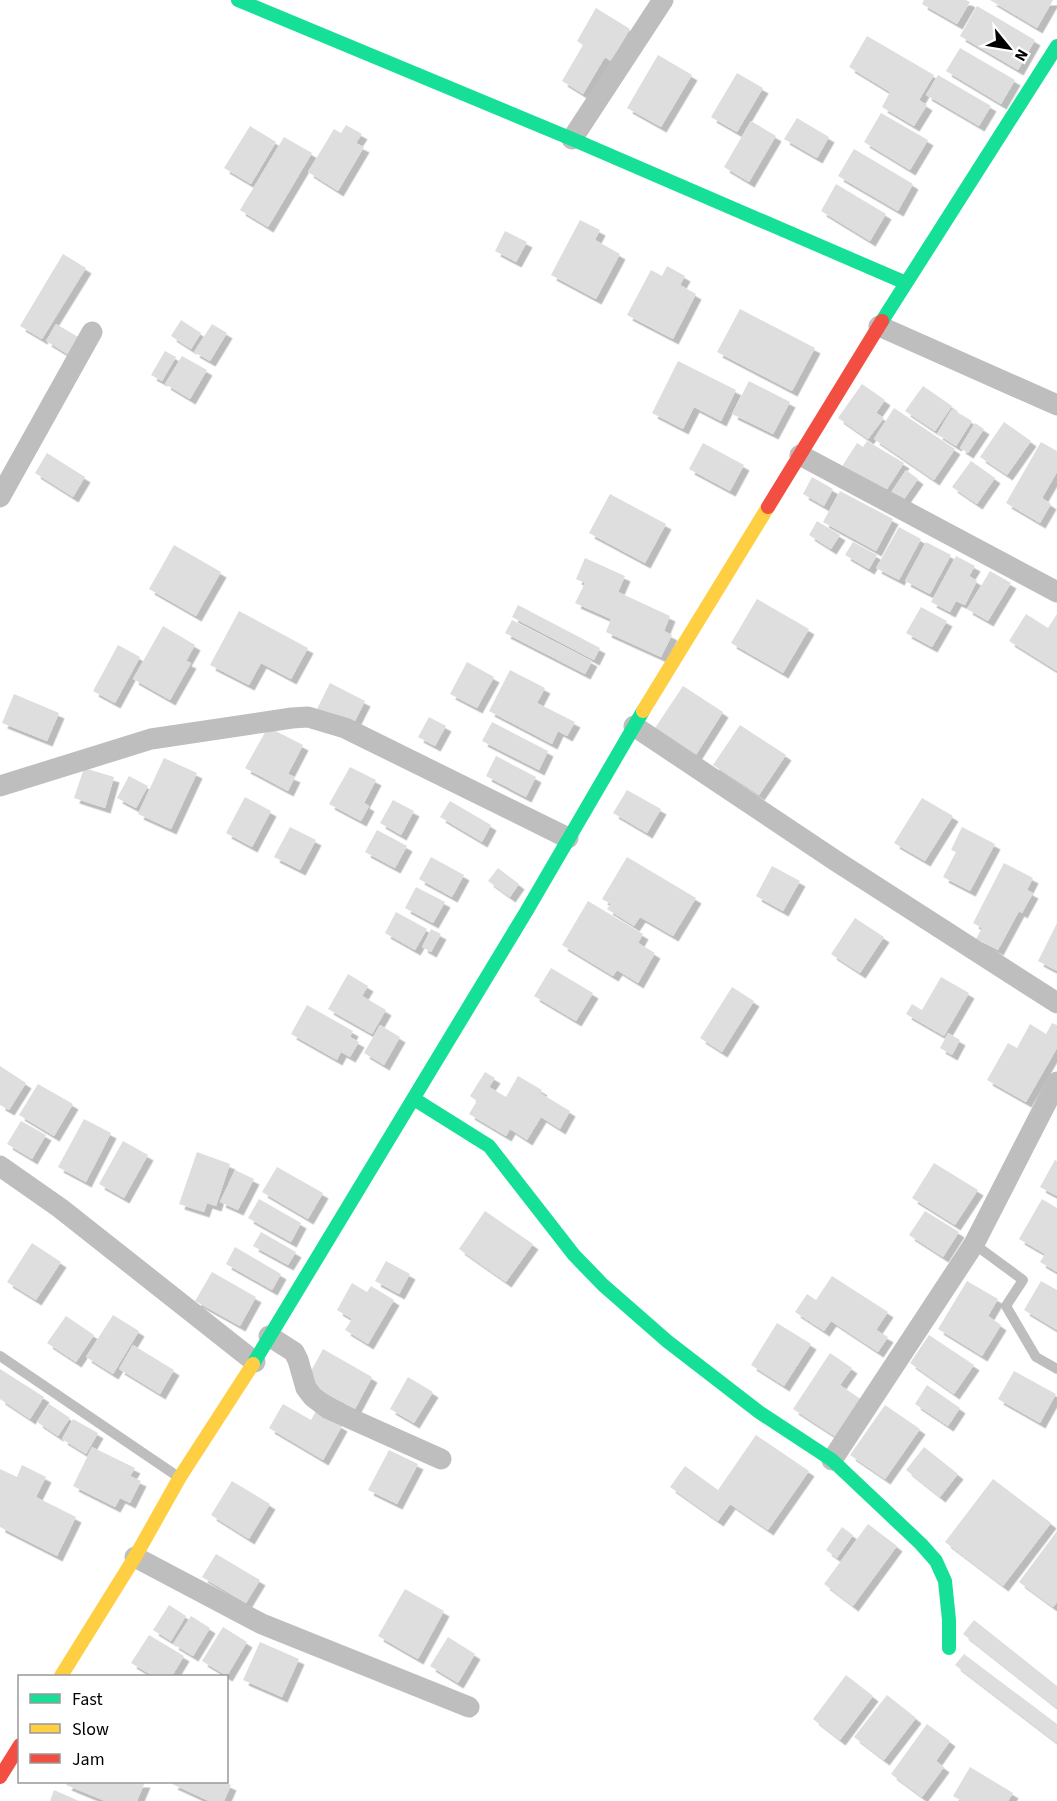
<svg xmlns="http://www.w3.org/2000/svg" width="1057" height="1801" viewBox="0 0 1057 1801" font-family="'Source Sans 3',sans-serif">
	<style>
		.building { fill: #dedede; filter: url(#shadow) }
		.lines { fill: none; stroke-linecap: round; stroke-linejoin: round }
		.lane { stroke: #bebebe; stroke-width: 10 }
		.street { stroke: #bebebe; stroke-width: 21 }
		.fast { stroke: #16e098; stroke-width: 14 }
		.slow { stroke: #ffcf43; stroke-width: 14 }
		.jam { stroke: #f24e42; stroke-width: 14 }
	</style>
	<defs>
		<filter id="shadow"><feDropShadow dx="5.5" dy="5.5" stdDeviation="0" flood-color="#0004"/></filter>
	</defs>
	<rect width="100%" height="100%" fill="#fff"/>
	<!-- building -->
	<path class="building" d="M924,0h42l4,2 -13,22 -35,-20z
		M990,0h63l-16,28z
		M977,6l58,34 -17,30 -58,-34z
		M596,8l34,21 -19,32 -6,-4 -22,37 -21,-13 21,-36 -6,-4z
		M867,36l67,39 -15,25 8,5 -13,21 -32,-19 8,-15 -41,-25z
		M960,48l55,32 -14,24 -55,-33z
		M658,55l34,20 -31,52 -34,-19z
		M737,73l26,15 -26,44 -26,-15z
		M938,75l53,31 -12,20 -53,-31z
		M881,113l47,27 -18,30 -46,-28z
		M797,118l32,19 -12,21 -33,-19z
		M751,121l25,15 -27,46 -25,-15z
		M346,125l16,9 -6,9 8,4 -26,44 -30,-19 26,-43 7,4z
		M250,126l26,16 -25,42 -27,-16z
		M284,137l28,16 -44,74 -28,-17z
		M854,149l59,35 -15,27 -60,-35z
		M836,184l50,30 -16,27 -49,-30z
		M580,220l20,10 -5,10 25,14 -24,45 -45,-24z
		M505,231l22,11 -11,20 -21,-11z
		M63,254l23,14 -44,71 -22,-13z
		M667,266l18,10 -5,9 16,9 -23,45 -46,-24 24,-45 11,6z
		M740,309l75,39 -23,43 -75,-39z
		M181,320l20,13 -10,16 -20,-13z
		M56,324l24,14 -11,17 -23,-14z
		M212,324l15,9 -17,28 -16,-9z
		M165,351l11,6 -14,24 -11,-6z
		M182,356l25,14 -17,29 -25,-15z
		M678,361l58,29 -15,31 -27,-14 -11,22 -31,-16z
		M749,381l41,21 -17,32 -41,-20z
		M862,384l23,16 -9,13 8,5 -16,21 -30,-21z
		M923,386l29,20 -17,25 -30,-20z
		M894,408l61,41 -21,31 -60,-41z
		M952,409l20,12 -16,25 -19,-12z
		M1004,422l27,19 -24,34 -27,-18z
		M975,423l9,6 -16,24 -8,-5z
		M867,441l37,22 -21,32 -42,-27 16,-25 6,4z
		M1041,442l16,9v21l-15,26 9,6 -11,19 -34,-20z
		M703,443l41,22 -14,26 -41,-22z
		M47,453l38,24 -12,20 -38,-24z
		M971,461l24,17 -18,26 -25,-17z
		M906,470l12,9 -16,23 -12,-8z
		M812,477l21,12 -9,17 -21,-12z
		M840,491l53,28 -17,32 -53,-29z
		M610,494l56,30 -21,39 -56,-30z
		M817,521l23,14 -9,14 -22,-14z
		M899,527l22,12 -22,41 -23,-12z
		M853,542l24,13 -8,14 -24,-14z
		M926,542l25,13 -21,39 -25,-13z
		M174,545l47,27 -25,44 -47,-27z
		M956,556l19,10 -6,10 8,5 -12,24 -9,-4 -6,11 -19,-10z
		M585,558l40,18 -7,16 52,24 -6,15 8,4 -11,22 -55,-25 5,-13 -36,-16 10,-20 -9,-4z
		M990,571l21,12 -23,38 -21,-12z
		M757,599l52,30 -26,44 -52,-30z
		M518,605l82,43 -6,12 -82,-43z
		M921,607l26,14 -15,26 -26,-14z
		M239,611l69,37 -17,31 -30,-16 -12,22 -39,-20z
		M1026,614l22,14 9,-14v57l-48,-30z
		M512,620l80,41 -7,13 -80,-41z
		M163,626l32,19 -9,16 5,2 -21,37 -37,-21z
		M118,645l22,12 -25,46 -22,-12z
		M467,662l27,15 -17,31 -27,-14z
		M510,670l35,18 -8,15 38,19 -8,14 -9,-5 -6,13 -63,-33z
		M330,683l35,18 -13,26 -35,-18z
		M683,686l40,26 -29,46 -41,-27z
		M14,694l45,19 -12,28 -45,-18z
		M429,717l17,9 -11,20 -17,-9z
		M492,722l56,29 -9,19 -57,-29z
		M740,725l46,30 -27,40 -46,-30z
		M268,727l35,18 -15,29 7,3 -7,14 -43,-23z
		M496,756l40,21 -10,20 -40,-21z
		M164,758l33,15 -26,56 -33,-15z
		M350,767l26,13 -12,23 5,3 -8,15 -32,-17z
		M84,768l30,9 -9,31 -31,-10z
		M129,776l19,10 -12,22 -19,-10z
		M627,790l34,19 -14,24 -34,-20z
		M245,797l26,14 -19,36 -26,-14z
		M922,798l31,18 -28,45 -31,-18z
		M393,800l21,11 -13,24 -21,-12z
		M450,801l41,24 -9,17 -42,-25z
		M290,827l26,13 -16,30 -26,-13z
		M962,827l33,17 -25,47 -27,-14 13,-25 -5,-2z
		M377,830l30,16 -12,22 -30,-16z
		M431,857l33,18 -12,22 -33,-18z
		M627,857l69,41 -23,38 -33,-19 -6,9 -27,-17 4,-5 -9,-5z
		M1004,863l29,15 -6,12 6,3 -11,20 -3,-2 -21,39 -22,-11 6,-11 -9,-5z
		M772,866l28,15 -17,30 -27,-15z
		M498,868l21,16 -9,13 -22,-16z
		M416,887l29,15 -12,21 -28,-15z
		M588,901l55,33 -5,9 17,10 -17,30 -21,-13 -4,6 -51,-31z
		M396,912l31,17 -12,21 -30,-17z
		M855,918l29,19 -24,36 -29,-19z
		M1057,923v48l-19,-10z
		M431,929l10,5 -10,18 -9,-5z
		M551,968l42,25 -17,28 -42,-25z
		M348,974l20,12 -6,10 24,14 -14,24 -44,-25z
		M941,977l28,16 -25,43 -38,-22 6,-10 10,6z
		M732,987l22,14 -32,51 -22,-14z
		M307,1005l46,26 -3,6 9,5 -9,15 -9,-5 -4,8 -46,-26z
		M1052,1023l5,2v23l-31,54 -39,-22 21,-37 9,5 13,-24 16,10z
		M380,1025l20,12 -16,28 -20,-12z
		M948,1033l12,7 -8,15 -12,-7z
		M0,1066l26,17 -17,27 -9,-5z
		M485,1072l10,6 -6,9 17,10 12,-21 24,14 -2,3 30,18 -10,18 -19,-12 -14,23 -17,-11 -4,7 -37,-22 8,-13 -7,-5z
		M38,1084l35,20 -19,32 -35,-21z
		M84,1119l27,14 -25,49 -28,-15z
		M21,1121l25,14 -14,24 -25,-15z
		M123,1141l25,14 -24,43 -25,-14z
		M197,1152l33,12 -14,42 -9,-3 -3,9 -25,-8z
		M1055,1160l2,1v35l-17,-9z
		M934,1163l44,27 -23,35 -43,-27z
		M277,1167l46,26 -15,26 -46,-27z
		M235,1170l19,9 -16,31 -18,-8z
		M259,1199l42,24 -10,19 -43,-24z
		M1042,1199l15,9v64l-17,-10 5,-8 -26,-15z
		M485,1211l48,33 -27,38 -47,-33z
		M925,1211l34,21 -16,25 -34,-22z
		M261,1232l35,20 -8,13 -35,-19z
		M32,1243l29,19 -25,38 -29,-18z
		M235,1247l46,27 -9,16 -46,-26z
		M386,1261l24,13 -11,20 -24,-13z
		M212,1272l44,25 -16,29 -45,-25z
		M832,1276l56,36 -12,18 12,7 -10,15 -47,-31 -7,10 -29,-19 12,-18 9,6z
		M967,1281l31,18 -10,17 13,9 -19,31 -44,-27z
		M1041,1281l16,9v40l-33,-20z
		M352,1283l15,9 4,-6 23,14 -26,44 -23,-14 7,-11 -15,-9z
		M113,1315l26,16 -26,43 -27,-17z
		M66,1316l28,19 -18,27 -29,-19z
		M777,1323l34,21 -27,42 -33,-21z
		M929,1335l45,30 -20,29 -44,-31z
		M133,1345l41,25 -14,24 -41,-25z
		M323,1349l49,28 -17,32 -50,-27z
		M830,1353l22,15 -12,17 22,15 -26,37 -43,-28z
		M0,1369l44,28 -14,22 -30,-20z
		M1014,1371l42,23 -16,29 -42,-24z
		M408,1377l25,15 -19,31 -24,-14z
		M927,1385l33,23 -12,18 -33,-22z
		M49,1404l21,14 -12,18 -21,-14z
		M283,1404l28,16 5,-9 26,15 -19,34 -54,-32z
		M885,1405l35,24 -35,50 -35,-24z
		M73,1419l25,14 -12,21 -24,-15z
		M756,1435l53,36 -41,59 -38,-26 -12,17 -48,-34 15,-21 33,24z
		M92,1447l43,21 -5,8 11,5 -11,22 -10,-5 -5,9 -42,-21z
		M924,1447l34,27 -18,23 -34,-27z
		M389,1450l29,14 -21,40 -29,-14z
		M22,1465l24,12 -10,20 40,20 -19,39 -57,-29v-58l17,8z
		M993,1479l58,44 -48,63 -58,-44z
		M232,1481l38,23 -21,35 -38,-24z
		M868,1524l29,22 -44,60 -29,-22z
		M842,1527l11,8 -16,23 -11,-8z
		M1057,1531v71l-4,5 -34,-25z
		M216,1554l44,26 -14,23 -44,-26z
		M405,1589l39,22 -26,48 -40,-23z
		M169,1605l17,11 -15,25 -18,-11z
		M191,1616l19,12 -17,28 -20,-12z
		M974,1620l83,66v22l-94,-74z
		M223,1627l24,15 -20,34 -25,-15z
		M149,1635l35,21 -12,20h-19l-22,-13z
		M448,1637l27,17 -17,29 -28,-17z
		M260,1642l39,17 -17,38 -39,-17z
		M964,1654l93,70v19l-102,-78z
		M846,1675l27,21 -33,44 -27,-21z
		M887,1695l29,23 -32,42 -30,-23z
		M927,1724l23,17 -14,20 8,6 -22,30 -31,-23z
		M970,1767l43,26 -5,8h-46l-9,-5z
		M68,1782h77l-8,19h-32l-39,-16z
		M174,1782h50l7,3 -7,16h-15l-37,-17z
		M54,1790l25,11h-29z"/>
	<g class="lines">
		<!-- lane -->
		<path class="lane" d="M974,1244l49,36 -17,26 30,51 21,12
			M0,1356l177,120"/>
		<!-- street -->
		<path class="street" d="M572,139l91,-139
			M879,326l178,79
			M800,455l257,137
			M0,497l92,-165
			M634,726l202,135 221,142
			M0,786l151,-47 141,-21 16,-1 37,11 223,110
			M0,1166l60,42 195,154
			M269,1336l25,16 4,8 8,28 7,9 16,12 112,50
			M832,1460l142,-216 83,-162
			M135,1557l127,67 207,83"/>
		<!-- fast -->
		<path class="fast" d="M238,0l334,139 334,144
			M882,321l175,-275
			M414,1099l75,47 85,109 29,30 64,56 92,71 73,48 89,84 15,17 9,20 4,39v28
			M253,1364l273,-452 117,-201"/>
		<!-- slow -->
		<path class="slow" d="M643,711l125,-204
			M61,1676l74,-119 45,-80 73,-113"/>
		<!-- jam -->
		<path class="jam" d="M768,507l114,-186
			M0,1777l20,-32"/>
	</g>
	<!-- legend -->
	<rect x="18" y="1675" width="210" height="108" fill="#ffffff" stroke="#999999" stroke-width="1.5"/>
	<rect x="30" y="1694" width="30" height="9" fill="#16e098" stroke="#999999" stroke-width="1.5"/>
	<text x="72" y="1705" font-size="18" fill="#000000">Fast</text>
	<rect x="30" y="1724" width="30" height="9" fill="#ffcf43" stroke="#999999" stroke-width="1.5"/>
	<text x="72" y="1735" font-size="18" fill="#000000">Slow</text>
	<rect x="30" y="1754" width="30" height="9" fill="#f24e42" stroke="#999999" stroke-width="1.5"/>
	<text x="72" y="1765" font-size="18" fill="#000000">Jam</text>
	<!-- north arrow -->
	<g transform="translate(1009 48) rotate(120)" stroke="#ffffff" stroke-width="4.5" paint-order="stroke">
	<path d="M0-4.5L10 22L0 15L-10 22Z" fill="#000000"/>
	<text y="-9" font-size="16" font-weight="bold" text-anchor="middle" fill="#000000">N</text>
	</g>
</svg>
